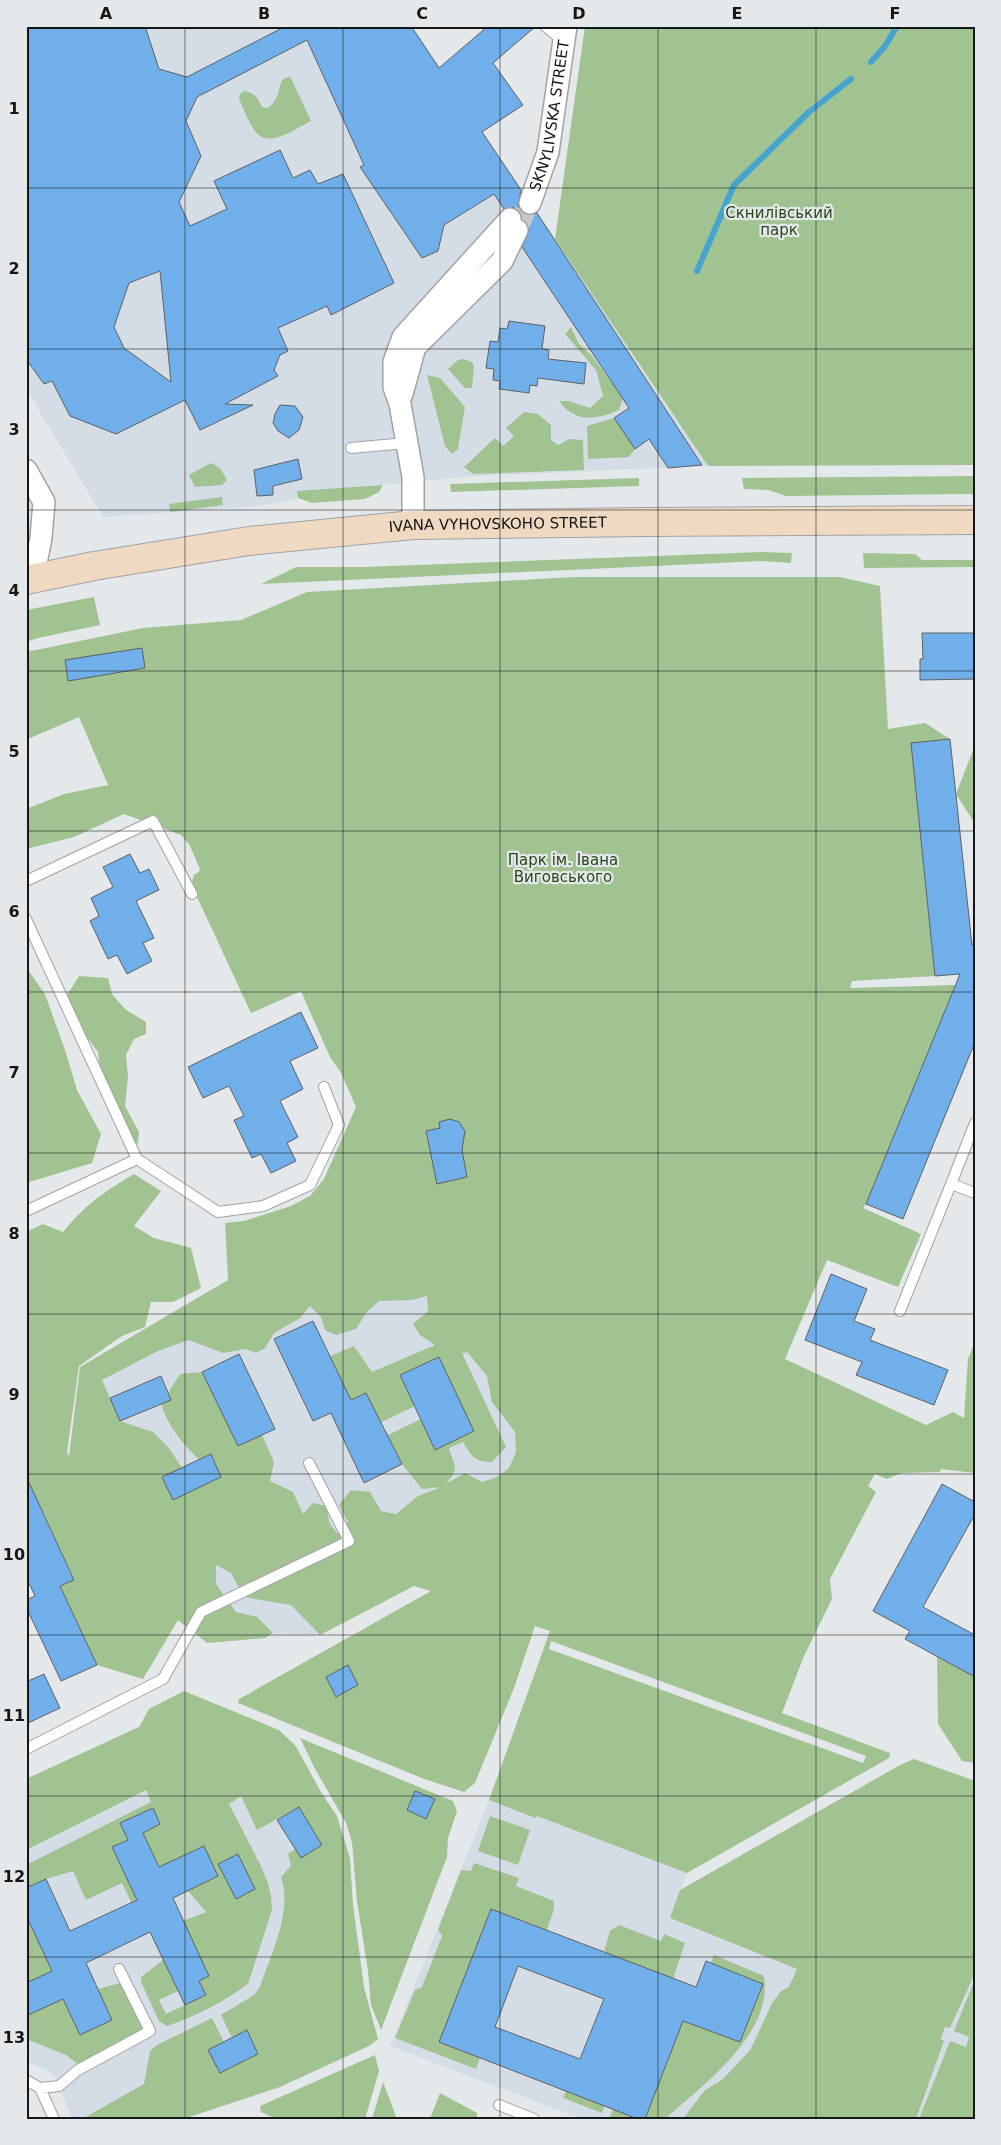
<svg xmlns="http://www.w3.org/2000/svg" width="1001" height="2145" viewBox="0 0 1001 2145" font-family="'DejaVu Sans',sans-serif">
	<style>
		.built { fill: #d4dde5 }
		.green { fill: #a1c392; fill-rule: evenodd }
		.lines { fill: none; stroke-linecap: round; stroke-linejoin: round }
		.stream { stroke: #47a4d0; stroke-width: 6 }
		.building { fill: #70afea; stroke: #5f6163; fill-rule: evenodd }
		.street-tunnel { stroke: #c6c8cb; stroke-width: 21; stroke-dasharray: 21 11; stroke-linecap: butt }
		.lane-casing { stroke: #a0a3a5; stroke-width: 12 }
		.street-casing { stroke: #a0a3a5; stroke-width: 24 }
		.secondary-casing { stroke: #a0a3a5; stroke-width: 30 }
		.lane { stroke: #fff; stroke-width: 10 }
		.street { stroke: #fff; stroke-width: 21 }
		.secondary { stroke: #efd9c3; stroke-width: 28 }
		.grid { fill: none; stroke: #151617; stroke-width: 1; stroke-opacity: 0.55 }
		.labels { text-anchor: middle; stroke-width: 4.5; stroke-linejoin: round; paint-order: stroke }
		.street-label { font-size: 15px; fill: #151617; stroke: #e5e8eb }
		.park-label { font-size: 15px; fill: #284717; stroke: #e5e8eb }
		.neatline { fill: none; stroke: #151617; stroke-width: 2 }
		.grid-label { font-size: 16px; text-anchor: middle; font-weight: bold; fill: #151617 }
	</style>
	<rect width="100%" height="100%" fill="#e5e8eb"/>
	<!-- built -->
	<path class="built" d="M26,26h386l296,440 -231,10 -158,15 -30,10 -31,5 -155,11 -77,-128z
		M343,1256l148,50 31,157 -52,93 -150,79 -47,-2 -8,5 -58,5 -78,-60 -49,-216 126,-74z
		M139,1727l153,37 38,71 -73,255 -98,29h-87l-16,-41 -8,-7 -22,-10v-282z
		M489,1800l46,18 1,-3 151,58 -16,45 127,51 -8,18 150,55 35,-91v168h-393l-192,-73z"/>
	<!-- green -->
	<path class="green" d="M585,26h390v439l-267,1 -153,-227z
		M290,76l21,45c-15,7 -42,29 -56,10 -7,-9 -11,-22 -16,-32l1,-5 4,-3c10,1 14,7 18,16l6,1c10,-7 10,-17 14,-28z
		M571,327l8,17 13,12 31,42 -4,12c-23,10 -44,13 -60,-9h10l21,7 13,-12 -7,-26 -31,-36z
		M463,359l9,3 2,4 -2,22h-7l-17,-19 10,-9z
		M427,375l13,3 25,29 -7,42 -6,5 -7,-8z
		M524,412l14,2 13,11v15l7,5 11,-6 14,1 1,30 -111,4 -9,-7 31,-29 8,8 11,-10 -8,-8z
		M614,418l21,31 -6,8 -41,2 -1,-33z
		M211,463l9,5 7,12 -5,5 -27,2 -6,-12z
		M975,476v18l-189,2 -18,-6 -24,-1 -2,-11z
		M639,478v8l-188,6 -1,-8z
		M383,485l-4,7 -14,7 -53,4 -14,-5 -1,-7z
		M222,497l1,8 -53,7 -1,-8z
		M762,552l30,1 -1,10 -29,-2 -501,23 35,-17h68z
		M863,553l52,1 7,6h53v7l-111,1z
		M574,577h266l40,9 8,143 37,-6 25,16 -39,4 24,233 -83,5 -2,7 106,-3 -90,219 -3,4 58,26 -23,53 -71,-27 -42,99 141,66 27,-13 11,6 4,-59 7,-17v131l-34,-4 -1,3 -38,1 -15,6 -12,-5 -7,12 8,6 -46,87 2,20 -28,57 -22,57 108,40 -1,5 -202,115 -150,-57 -2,2 -46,-18 61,-169 -15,-5 -21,62 -39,95 -11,9 -40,-13 -186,-76 1,-4 192,-108 -17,-5 -94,49 -29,-30 -47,-8 -13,-24 -15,-8v19l20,28 21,5 16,16 -8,5 -58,5 -29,-23 -35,59 -46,-14 -37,-79 14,-7 -48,-103v-244l17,-8 20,8c23,-28 41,-40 71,-58l27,17 -27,35 20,12 37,10 10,40 -28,14h-22l-6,25 -23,9 -43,30 -12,86 2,4 11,-89 148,-87 -3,-57 19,-2 47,-15 19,-10 14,-17 32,-72 -15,-34 -11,-16 -29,-66 -50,22 -60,-129 3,-9 5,-3 1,-3 -11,-25 -8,-9 -57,-21 -50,23 -48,12v-40l38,-15 44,-9 -29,-68 -51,22 -2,-5v-82l117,-24 98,-8 66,-28zM427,1296l1,15 -15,13 7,11 15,10 -63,27 -18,-26 -24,10 21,44 15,-7 14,30 35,-17 -15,-31 39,-18 35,74 -39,19 -14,-31 -33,16 14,29 20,25 19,-2 -23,9 -22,18 -15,-3 -11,-19 -19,-2 -12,15 9,17 -11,11 -7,-9 -4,-18 -13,-3 -10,11 -10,-22 -23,-11 4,-19 -12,-27 -24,11 -36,-74 -22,2 -19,30c10,31 34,54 60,73l-48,22 -11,-22 20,-9 -13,-20 -16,-16 -33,-11 -18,-41 56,-29 31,-11 34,13 23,-4 10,4 9,-5 9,-15 26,-15 10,-12 11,11 4,13 11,5 20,-6 10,-16 13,-12 33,-1zM467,1352l20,24 5,26 23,30 1,20 -7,16 -12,9 -15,5 -17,-9 -19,11c14,-17 9,-16 3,-36l14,-6c8,14 13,21 29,20l14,-15 -44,-94zM551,1641l315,115 -3,7 -314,-114z
		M94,597l6,28 -62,13 -12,4v-32z
		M975,745v79l-19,-30z
		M26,967l19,27 21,59 11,37 24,44 -9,29 -66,20z
		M79,976l29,2 4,16 13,15 21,13v12l-12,5 -8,16 2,22 -3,29 14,26 -1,12 -17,-8 -19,-49 -4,-35 -36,-49z
		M937,1656l38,21v86l-13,-2 -24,-37z
		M184,1691l95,39 16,15 26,47 16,24 13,42 3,47 11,82 14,52 -9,7 -89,41 -97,32h-101l62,-35 6,-33 7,-6 55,-27 12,24 -15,8 11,23 38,-19 -11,-23 -15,7 -11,-23 33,-20 6,-8c11,-33 33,-77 21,-110l10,-11 -3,-12 7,-5 6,9 21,-14 -23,-37 -42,23 -16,-34 -12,8 31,60 8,19 3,13 1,14 -24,74c-23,17 -53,33 -81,42l-8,-5 -18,-39v-5l22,-17 15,31 -19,9 7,14 40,-19 -7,-14 10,-5 -26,-55 23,-9 -18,-21 30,-15 -14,-30 -45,21 -16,-34 17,-9 -7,-16 -33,15 8,17 -15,7 24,53 -6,2 -9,-19 -36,17 -13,-29 -27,8 -20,9v-23l125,-63 -5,-12 -120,60v-71l113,-52 10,-18z
		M300,1738l153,63 4,10 -9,27 -1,19 -66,173 -10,-25 -3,-34 -11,-70 -5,-59 -6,-19 -32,-56z
		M914,1759l61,22v192l-25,55 -5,-1 -4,12 3,2 -28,78h-233l21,-28 19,-12 28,-30 21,-46 9,-12 8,-4 8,-18 -127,-51 10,-28 220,-125z
		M490,1816l40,14 -12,35 -40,-14z
		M474,1863l45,15 -3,8 38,15v8l-7,21 -56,-21 -52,133 41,16 -4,11 -81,-31 20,-48 7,-3 20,-51 -4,-6 23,-60 10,1z
		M26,1915l50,62 -50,6z
		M619,1925l42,16 3,-7 21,9 -12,36 -69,-27 6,-21z
		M714,1955l50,21c10,57 -61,109 -99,143h-20l38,-98 57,21 23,-58 -52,-21z
		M975,1979v140h-56l31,-78 16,6 3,-10 -15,-6z
		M124,1982l20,43 -3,9 -61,32 -14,-11 -40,-16v-23l37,-17 17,36 32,-15 -14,-31z
		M375,2055l4,16 -14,48h-89l-15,-7 -1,-6z
		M383,2082l14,37h-25z
		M566,2091l38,15 -2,7 -39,-15z
		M440,2093l37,20v6h-47z
		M613,2109l25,10 -28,-2z"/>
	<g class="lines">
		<!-- stream -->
		<path class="stream" d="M871,62l14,-16 12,-20
			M697,271l37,-86 75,-73 42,-33"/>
	</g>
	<!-- building -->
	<path class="building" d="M26,26h119l14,43 28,8 99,-51h125l28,42 49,-42h48l-43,37 30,42 -41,27 39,58 -3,15 2,6 6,4 11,-2 165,252 -34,3 -19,-29 -14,10 -21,-31 15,-10 -107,-161 7,-18 -11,-20 -6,-2 -8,2 -10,-15 -50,31 -6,26 -16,7 -62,-91 4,-2 -57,-125 -110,57 -11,24 15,35 -22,46 11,24 37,-17 -13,-28 66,-31 13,28 17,-8 8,14 25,-10 51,109 -63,32 -4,-9 -49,22 10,23 -8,4 -6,15 4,6 -53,28 28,1 -53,25 -15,-30 -69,34 -46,-18 -18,-35 -8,3 -18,-25zM160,271l11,111 -47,-34 -10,-21 15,-44z
		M509,321l36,5 -3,23 7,1 -1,9 38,4 -2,21 -46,-6 -1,8 -7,-1 -1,8 -30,-4 1,-8 -7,-1 1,-11 -8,-1 4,-27 8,1 2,-14 7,1z
		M280,405l15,1 8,11 -4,13 -10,8 -11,-7 -5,-8 2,-9z
		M298,459l4,20 -29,7v9l-16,1 -3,-26z
		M922,633h53v46l-55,1v-21h3z
		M142,648l3,20 -77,13 -3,-21z
		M950,739l22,206 3,-5v102l-72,177 -37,-15 94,-230 -25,2 -24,-233z
		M130,854l10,19 9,-4 10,21 -23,11 18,37 -11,5 9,18 -25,13 -10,-19 -9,4 -18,-38 9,-5 -8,-18 22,-11 -10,-20z
		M301,1012l17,36 -28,13 13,28 -23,12 18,36 -11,6 9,18 -25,12 -10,-19 -9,4 -18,-38 10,-4 -15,-30 -26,12 -15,-31z
		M450,1119l9,3 6,9 -3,19 5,27 -30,7 -11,-53 14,-3 -1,-6z
		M831,1274l36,15 -13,32 21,8 -5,11 78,30 -14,35 -78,-30 6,-13 -57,-22z
		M313,1321l38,79 15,-7 36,71 -38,19 -33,-70 -18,8 -39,-82z
		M239,1354l36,75 -37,17 -36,-74z
		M439,1357l35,74 -39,19 -35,-75z
		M161,1376l10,24 -51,21 -10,-23z
		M211,1454l10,23 -48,23 -11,-23z
		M26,1476l48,104 -14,6 37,79 -36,16 -35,-74v-7l9,-4 -9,-19z
		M942,1484l33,18v12l-52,93 52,28v42l-70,-38 5,-8 -37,-20z
		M348,1665l10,20 -22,12 -10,-20z
		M44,1674l16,34 -34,16v-42z
		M415,1791l20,8 -9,20 -19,-9z
		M299,1807l23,38 -21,13 -24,-38z
		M153,1808l7,16 -17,9 16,34 45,-21 14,30 -45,22 36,78 -10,5 7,14 -21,10 -35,-73 -64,31 26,57 -32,15 -17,-36 -37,17v-33l26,-12 -26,-56v-27l20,-9 24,52 67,-31 -25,-53 16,-7 -8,-17z
		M238,1854l17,35 -19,10 -18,-35z
		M491,1909l205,78 10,-26 57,23 -23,58 -57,-21 -38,98h-7l-199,-77zM518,1966l86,33 -24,60 -85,-32z
		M247,2030l11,24 -38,19 -12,-23z"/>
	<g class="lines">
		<!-- street-tunnel -->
		<path class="street-tunnel" d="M517,230l10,-24"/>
		<defs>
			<path id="lane" d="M545,26l18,15
				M351,448l55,-5
				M26,881l127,-60 39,73
				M26,919l111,240 81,53 45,-6 47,-21 29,-60 -15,-38
				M975,1123l-24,61 24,9
				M26,1211l111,-52
				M900,1311l51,-127
				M26,1749l137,-70 38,-67 148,-71 -40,-78
				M26,2080l14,8 14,31
				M40,2088l19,-2 19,-16 72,-39 -31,-62
				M499,2105l35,14"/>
			<g id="street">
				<path id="s1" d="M530,203l18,-51 18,-126"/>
				<path d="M402,394l13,-47 87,-86 15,-31"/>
				<path d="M26,470l18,32 -3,36 -8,40"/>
				<path d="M413,525v-48l-13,-73 -6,-17v-25l9,-25 107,-118"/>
			</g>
			<g id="secondary">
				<path id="s2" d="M26,580l68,-14 155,-25 164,-16 232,-3 330,-2"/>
			</g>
		</defs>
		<!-- lane casing -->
		<use href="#lane" class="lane-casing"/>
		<!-- street casing -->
		<use href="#street" class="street-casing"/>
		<!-- secondary casing -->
		<use href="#secondary" class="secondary-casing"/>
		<!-- lane -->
		<use href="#lane" class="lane"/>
		<!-- street -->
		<use href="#street" class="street"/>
		<!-- secondary -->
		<use href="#secondary" class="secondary"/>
	</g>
	<!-- grid -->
	<path class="grid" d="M185,26v2093M343,26v2093M500,26v2093M658,26v2093M816,26v2093M26,188h949M26,349h949M26,510h949M26,671h949M26,831h949M26,992h949M26,1153h949M26,1314h949M26,1474h949M26,1635h949M26,1796h949M26,1957h949"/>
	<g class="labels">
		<!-- street labels -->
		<g class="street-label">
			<text dy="5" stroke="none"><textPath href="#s1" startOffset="90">SKNYLIVSKA STREET</textPath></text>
			<text dy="5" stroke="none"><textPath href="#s2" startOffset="476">IVANA VYHOVSKOHO STREET</textPath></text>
		</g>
		<!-- park labels -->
		<g class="park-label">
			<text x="779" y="218">Скнилівський<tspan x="779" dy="17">парк</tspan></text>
			<text x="563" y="865">Парк ім. Івана<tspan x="563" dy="17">Виговського</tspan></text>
		</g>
	</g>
	<!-- border -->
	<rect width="1001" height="2145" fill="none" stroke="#e5e8eb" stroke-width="55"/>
	<rect x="28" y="28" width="946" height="2090" class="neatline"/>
	<g class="grid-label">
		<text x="106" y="19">A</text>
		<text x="264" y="19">B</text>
		<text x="422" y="19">C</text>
		<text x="579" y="19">D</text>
		<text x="737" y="19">E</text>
		<text x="895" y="19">F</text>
		<text x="14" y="114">1</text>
		<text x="14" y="274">2</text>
		<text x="14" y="435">3</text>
		<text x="14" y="596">4</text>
		<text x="14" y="757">5</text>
		<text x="14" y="917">6</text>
		<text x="14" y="1078">7</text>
		<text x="14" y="1239">8</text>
		<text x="14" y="1400">9</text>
		<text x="14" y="1560">10</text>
		<text x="14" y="1721">11</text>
		<text x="14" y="1882">12</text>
		<text x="14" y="2043">13</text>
	</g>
</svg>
